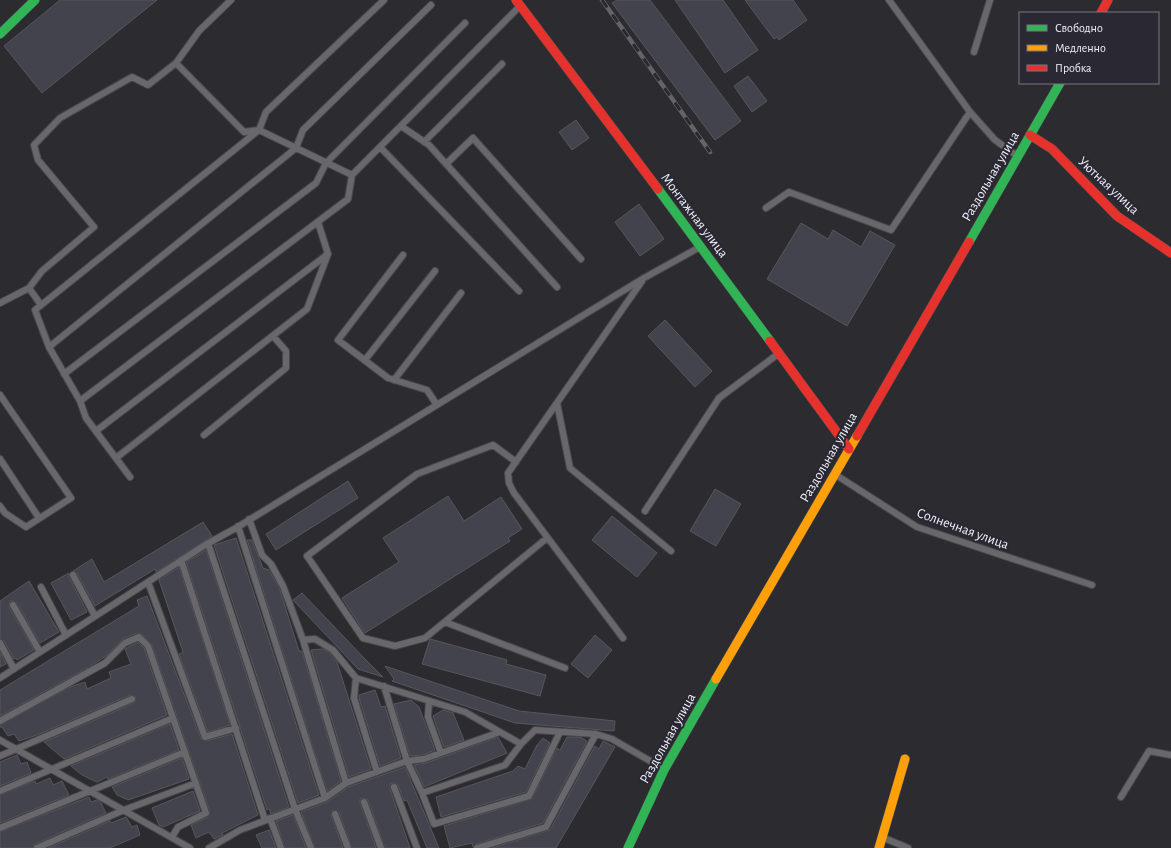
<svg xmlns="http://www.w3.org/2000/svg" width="1171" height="848" viewBox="0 0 1171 848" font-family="'Alegreya Sans',sans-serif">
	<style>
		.building { fill: #43434d; stroke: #56565b }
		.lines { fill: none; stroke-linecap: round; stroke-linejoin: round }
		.lane-casing { stroke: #48484d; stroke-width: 8 }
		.fast-casing { stroke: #48484d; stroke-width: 10 }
		.slow-casing { stroke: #48484d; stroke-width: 10 }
		.jam-casing { stroke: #48484d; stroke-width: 10 }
		.lane { stroke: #68686c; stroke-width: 6 }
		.fast { stroke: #30b455; stroke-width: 9 }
		.slow { stroke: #ff9f0a; stroke-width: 9 }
		.jam { stroke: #e5322d; stroke-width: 9 }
		.rail-casing { stroke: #646468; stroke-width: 4.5 }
		.rail { stroke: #292833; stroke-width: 3; stroke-dasharray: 9; stroke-linecap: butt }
		.labels { text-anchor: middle; stroke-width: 4; stroke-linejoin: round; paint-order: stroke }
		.street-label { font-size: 14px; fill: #f0f0f7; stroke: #292833 }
	</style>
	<rect width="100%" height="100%" fill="#2b2b30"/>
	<!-- building -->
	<path class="building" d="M60,0h97l-115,93 -38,-47z
		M617,0h33l91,121 -26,19 -103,-137z
		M675,0h48l35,50 -33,23z
		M745,0h48l14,20 -28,20 -2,-3 -3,2z
		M748,76l19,25 -15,11 -18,-26z
		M576,120l13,18 -17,12 -13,-18z
		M639,204l25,35 -24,17 -25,-34z
		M801,223l27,16 5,-9 28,17 9,-16 25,14 -48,81 -80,-47z
		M665,320l47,51 -17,16 -47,-51z
		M348,481l10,17 -82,52 -10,-16z
		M715,489l26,15 -25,42 -26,-15z
		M448,496l16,25 37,-24 21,32 -14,9 2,3 -145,92 -23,-35 57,-36 -16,-24z
		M612,516l45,37 -20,24 -45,-37z
		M203,522l9,14 -56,36 -1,-3 -60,37 -18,-33 -4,-2 19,-12 12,23z
		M236,538l83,257 -21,8 -84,-258z
		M247,540h5l11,28 6,2 10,17 20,64h3l39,130 -14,10z
		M206,550l83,257 -18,7 -2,-5 -2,1 -81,-248z
		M179,567l51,158 -22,7 -29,-78 4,-2 -24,-72z
		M69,573v4l18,35 -16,8 -20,-37z
		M29,581l30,51 -19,11 -23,-40 -4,-2h-3l-1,6 25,43 -17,10 -1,-2 -2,1 -10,-18 -4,-2v-38z
		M302,593l64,67 17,17 -25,-8 -65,-69z
		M147,596l54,143 5,2 26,-7 26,81 -36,18 1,2 -9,4 -5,-7 -13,6 -5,-13 17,-8 2,-5 -58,-167 -10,-11 -5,-1 -14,6 -17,17 -19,12 -87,48v-26l139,-84 -2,-6z
		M595,635l17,15 -24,28 -17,-14z
		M430,639l77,21 -1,4 40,11 -6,21 -118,-32z
		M138,642l6,6 23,67 -103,44 -20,-17 90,-39 2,-3 -1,-4 -5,-1 -93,40 -18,6 -5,-7 -6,2 -6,-9h-2v-2l70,-38 15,-5 2,7 24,-11 -2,-6 22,-8 -6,-15z
		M323,649l7,4 7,9 34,107 -22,8 -38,-127z
		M0,652l6,12 -6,3z
		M385,666l134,45 96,10 -1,10 -99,-8 -123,-42 2,-2z
		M375,690l6,17 4,-1 16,52 -21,8 -21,-68v-3z
		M411,700l8,7 16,43 -12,5 -13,1 -16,-52z
		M443,710l10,3 11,27 -20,7 -11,-31z
		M170,724l9,26 -71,29 -1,-2 -10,5 -15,-7 -11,-9z
		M498,737l9,16 -83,34 -10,-22 12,-2z
		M567,737h13l7,4 -44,82 -67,21 -3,3 -1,-4 -22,5 -6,-22 88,-27 25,-51 3,2z
		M543,738l7,5 -24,49 -85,25 -5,-20 77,-26 5,-5 7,3 12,-24z
		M603,741l12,6 -59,101h-64l58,-18 45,-84 4,3z
		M17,755l4,9 6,-2 4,11 -31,13v-24z
		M182,758l7,21 -61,21 -11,-5 -5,-8z
		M405,767l34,81h-12l-20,-48 -3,1 -6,-16 -4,-2 -4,1v5l20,59h-25l-17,-48 -4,-2 -4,1v4l16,45h-24l-13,-36 -4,-2 -3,1 -1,4 12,33h-28l-14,-36 26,-10 21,-15z
		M50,778l3,7 9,-4 7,14 -69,28v-28l35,-14 1,3z
		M193,791l7,20 -37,16 -4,-2 -7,-17z
		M89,797l2,5 6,-2 4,3 5,10 -71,31 -2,4h-33v-16z
		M293,815l13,33h-21l-9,-27z
		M126,817l6,10 5,-2 3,10 -30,13h-62l62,-27 1,2z
		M269,830l7,18h-14l-6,-13z"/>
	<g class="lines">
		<defs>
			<path id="lane" d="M889,0l81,112 25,28 21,15
				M974,52l16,-52
				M176,63l68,69 15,-2 93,45 167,-168
				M401,126l28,19 128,142
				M424,142l78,-78
				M380,147l139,144
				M446,164l27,-26 108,121
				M766,208l23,-16 102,38 79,-118
				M403,255l-65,85 50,38 39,12 10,15
				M0,303l29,-15
				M41,305l-12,-17 13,-17 52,-44 -56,-67 -4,-15 26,-27 72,-41 16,8 28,-22 23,-32 32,-31
				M49,347l247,-199 7,-18 128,-125
				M365,360l70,-89
				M64,374l252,-191 10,-20 139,-140
				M394,380l67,-87
				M0,395l71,103 -45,29 -21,-14 -5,-7
				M80,401l-31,-54 -14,-37 224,-180 7,-18 118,-112
				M557,403l13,65 101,83
				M96,431l232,-177 -10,-32
				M204,435l82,-67v-17l-13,-15
				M116,458l191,-149 21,-55
				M0,459l39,59
				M516,462l-23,-17 -76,29 -110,82 56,82 32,8 30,-8 122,-100
				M836,475l81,52 175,58
				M130,477l-44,-59 -6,-17 268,-202 4,-24
				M645,511l74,-113 59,-44
				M249,519l13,36 9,9 12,22 20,54
				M238,526l87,272
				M208,543l87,266 16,39
				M181,560l84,260
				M73,575l22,41
				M148,582l57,155 31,-9
				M41,587l25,48
				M13,605l27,47
				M445,622l120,46
				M623,638l-109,-145 -5,-10 -1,-10 134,-192
				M0,643l14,26
				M0,678l205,-133 31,-17 408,-250 56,-31
				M356,678l-2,20 23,74
				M384,686l23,75 15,32 83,-28 16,-21
				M429,701l-1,16 13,36
				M0,721l105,-58 20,-20 14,-6 9,9 58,167 -28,14 -6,10
				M0,740l190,108
				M0,756l132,-57
				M346,783l-43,-143 12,-1 18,11 23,28 109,34 35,20
				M394,787l23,61
				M0,791l173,-73
				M422,793l12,31 95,-28 31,-64
				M1121,797l28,-46 22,4
				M364,802l17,46
				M335,814l13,34
				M270,818l11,30
				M0,828l185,-76
				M884,838l24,10
				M37,848l87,-38 72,-27
				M209,848l31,-18 85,-32 21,-15 61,-22 17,-2 76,-27 21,12 14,-14 61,4 16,5 52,30
				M477,848l69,-21 50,-93"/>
			<path id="fast" d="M0,34l35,-34
				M658,189l112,152
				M969,242l91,-159
				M628,848l36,-78 52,-91"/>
			<path id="slow" d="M716,679l141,-243
				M879,848l26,-89"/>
			<path id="jam" d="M516,0l142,189
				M1101,13l7,-13
				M1030,135l22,14 65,67 54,37
				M770,341l79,108
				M857,436l112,-194"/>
		</defs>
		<!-- lane casing -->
		<use href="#lane" class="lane-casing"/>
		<!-- fast casing -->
		<use href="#fast" class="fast-casing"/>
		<!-- slow casing -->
		<use href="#slow" class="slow-casing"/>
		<!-- jam casing -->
		<use href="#jam" class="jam-casing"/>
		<!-- lane -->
		<use href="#lane" class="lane"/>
		<!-- fast -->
		<use href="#fast" class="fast"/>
		<!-- slow -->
		<use href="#slow" class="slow"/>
		<!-- jam -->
		<use href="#jam" class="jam"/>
		<defs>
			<path id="rail" d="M602,0l108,152"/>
		</defs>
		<!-- rail casing -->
		<use href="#rail" class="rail-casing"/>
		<!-- rail -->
		<use href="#rail" class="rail"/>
	</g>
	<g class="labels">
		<!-- street labels -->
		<g class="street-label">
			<text transform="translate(990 176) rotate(-60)" y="5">Раздольная улица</text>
			<text transform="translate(1109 185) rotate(43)" y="5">Уютная улица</text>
			<text transform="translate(695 215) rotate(53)" y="5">Монтажная улица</text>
			<text transform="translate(828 457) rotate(-60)" y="5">Раздольная улица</text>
			<text transform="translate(963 528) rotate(20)" y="5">Солнечная улица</text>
			<text transform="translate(667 738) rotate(-61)" y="5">Раздольная улица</text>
		</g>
	</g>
	<!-- legend -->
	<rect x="1019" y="12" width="140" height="72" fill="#292833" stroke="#797881"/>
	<rect x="1027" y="25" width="20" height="6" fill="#30b455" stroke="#797881"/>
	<text x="1055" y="32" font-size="12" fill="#f0f0f7">Свободно</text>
	<rect x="1027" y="45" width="20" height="6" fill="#ff9f0a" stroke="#797881"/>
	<text x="1055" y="52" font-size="12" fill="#f0f0f7">Медленно</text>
	<rect x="1027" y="65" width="20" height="6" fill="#e5322d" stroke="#797881"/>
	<text x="1055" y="72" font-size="12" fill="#f0f0f7">Пробка</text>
</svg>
